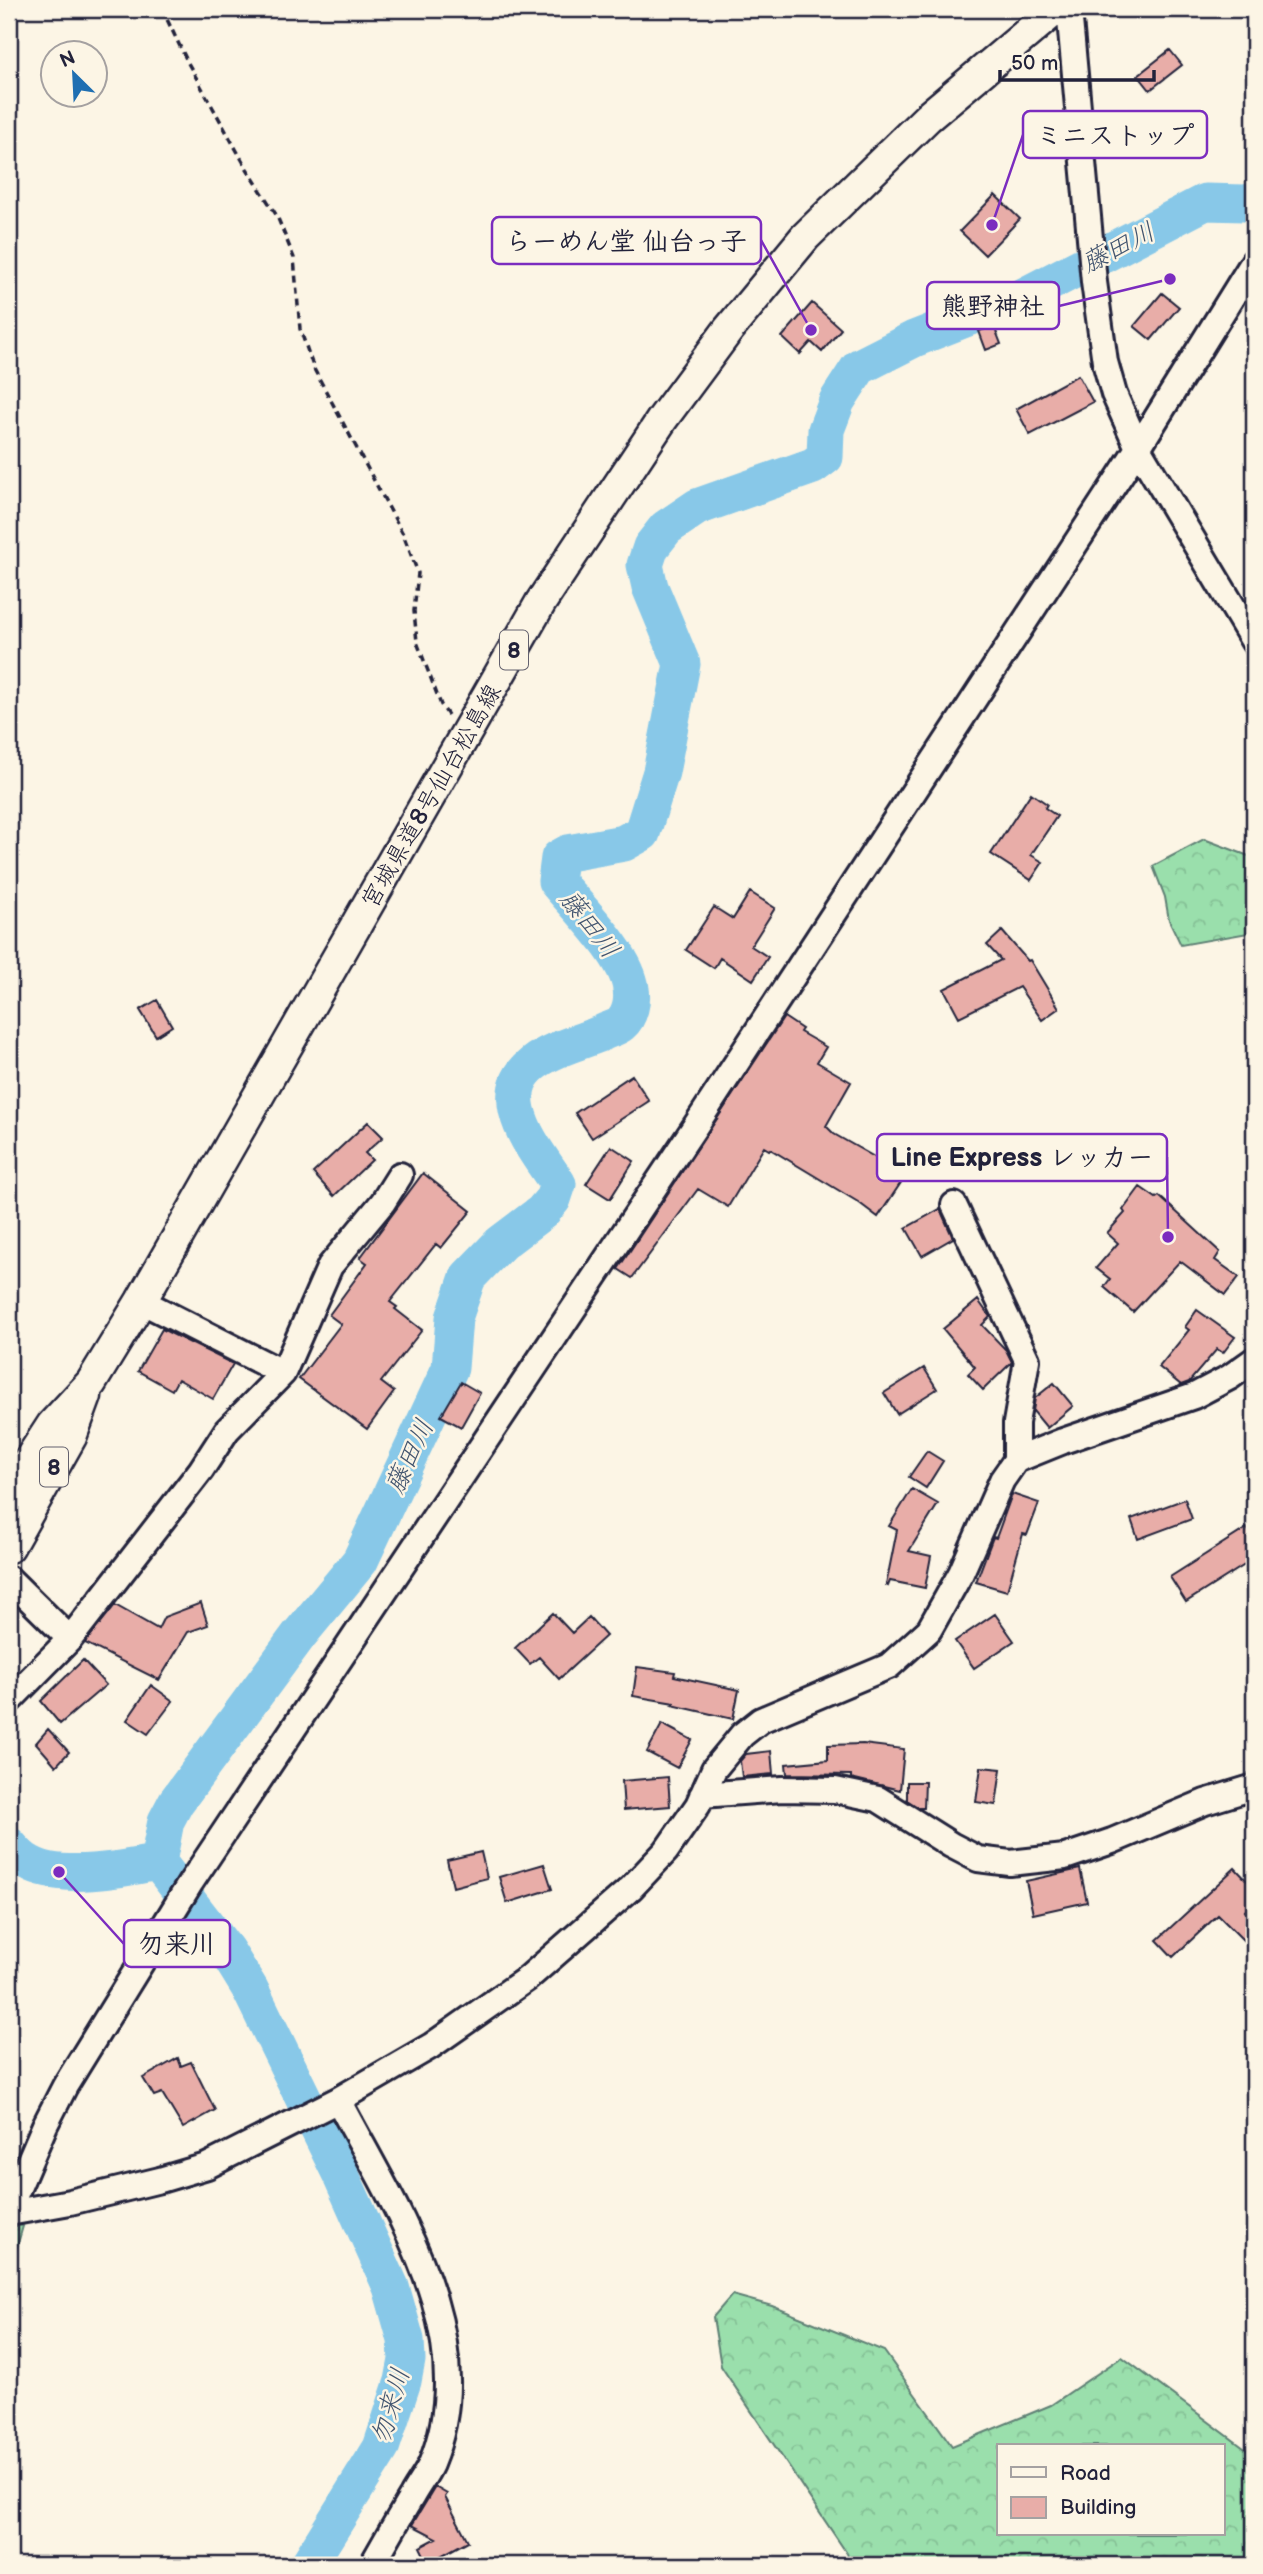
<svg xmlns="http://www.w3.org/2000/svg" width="1263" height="2574" viewBox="0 0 1263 2574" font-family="'Balsamiq Sans','Klee One',sans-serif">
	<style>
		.grass { fill: url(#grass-dots); stroke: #5e8074; stroke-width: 2 }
		.forest { fill: url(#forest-crowns); stroke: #5e8074; stroke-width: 2; fill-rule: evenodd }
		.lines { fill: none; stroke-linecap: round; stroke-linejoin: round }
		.river { stroke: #88c8e8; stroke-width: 37 }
		.building { fill: #e8ada8; stroke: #22223b; stroke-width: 2 }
		.minor-casing { stroke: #22223b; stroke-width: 30 }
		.major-casing { stroke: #22223b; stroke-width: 35 }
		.path { stroke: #22223b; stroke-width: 3.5; stroke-dasharray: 7 5; stroke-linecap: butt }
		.minor { stroke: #fcf5e5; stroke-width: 24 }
		.major { stroke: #fcf5e5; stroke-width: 30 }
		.labels { text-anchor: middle; stroke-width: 5; stroke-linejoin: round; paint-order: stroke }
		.shield { fill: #fcf5e5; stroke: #63616e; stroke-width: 2 }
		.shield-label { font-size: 23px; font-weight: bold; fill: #22223b }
		.street-label { font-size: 24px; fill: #22223b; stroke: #fcf5e5 }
		.water-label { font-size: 26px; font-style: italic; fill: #41546f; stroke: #fcf5e5 }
		.leader { fill: none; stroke: #7b2cbf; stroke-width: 2.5 }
		.callout-dot { fill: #7b2cbf; stroke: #fcf5e5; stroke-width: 2.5 }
		.callout { fill: #fcf5e5; stroke: #7b2cbf; stroke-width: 2.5 }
		.callout-label { font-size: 26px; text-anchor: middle; font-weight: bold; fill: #22223b }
	</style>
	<defs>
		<pattern id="grass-dots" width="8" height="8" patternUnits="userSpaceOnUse" patternTransform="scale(1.75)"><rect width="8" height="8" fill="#9adfac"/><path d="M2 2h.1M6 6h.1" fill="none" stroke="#84bf95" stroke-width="1.8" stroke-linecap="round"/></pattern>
		<pattern id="forest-crowns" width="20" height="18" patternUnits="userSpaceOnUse" patternTransform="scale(1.75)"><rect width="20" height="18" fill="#9adfac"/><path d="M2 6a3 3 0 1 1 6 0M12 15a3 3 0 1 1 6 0" fill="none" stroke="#84bf95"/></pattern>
	</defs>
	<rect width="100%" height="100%" fill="#fcf5e5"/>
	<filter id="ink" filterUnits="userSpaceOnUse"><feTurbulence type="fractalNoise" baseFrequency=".0143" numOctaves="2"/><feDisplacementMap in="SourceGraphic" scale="14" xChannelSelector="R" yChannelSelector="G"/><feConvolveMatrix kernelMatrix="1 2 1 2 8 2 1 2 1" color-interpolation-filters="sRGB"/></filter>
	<g filter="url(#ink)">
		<!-- grass -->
		<path class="grass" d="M9,2224l14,2 -14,48z"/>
		<!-- forest -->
		<path class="forest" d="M1204,839l50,19v74l-73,13 -12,-25 -4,-23 -12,-31z
			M732,2295l40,11 112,45 68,95 99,-41 71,-48 126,94 6,-10v124h-406l2,-7 -129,-192 -8,-49zM999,2446h224v88h-224z"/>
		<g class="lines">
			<!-- river -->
			<path class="river" d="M9,1845c6,7 12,14 20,18 30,18 95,6 129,-1
				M158,1862l8,-41 10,-19 123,-167 61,-74 90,-193 4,-50 14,-41 33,-34 41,-31 11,-13 5,-15c-15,-23 -35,-47 -41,-74 -11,-52 49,-62 85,-77 5,-3 14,-5 19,-9 9,-8 12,-23 10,-35 -4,-34 -53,-81 -75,-108l3,-23 9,-5 56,-10 18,-10 19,-61 21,-108 -32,-77 -5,-22 6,-18 15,-19 31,-21 116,-41 12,-9 1,-27 11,-29 22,-34 55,-28 110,-43 181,-94 40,1 9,-2
				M158,1862l68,88 24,39 90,184 51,114 15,53 1,20 -4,21 -22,67 -73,117"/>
		</g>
		<!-- building -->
		<path class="building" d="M1170,50l12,15 -32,25 -12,-15z
			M995,195l25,24 -35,36 -25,-24z
			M1162,293l17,14 -28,33 -17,-14z
			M812,303l29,26 -19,23 -11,-10 -11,12 -18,-17z
			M994,326l7,18 -15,6 -7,-19z
			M1078,375l15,27 -63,33 -14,-26z
			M1031,793l16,11 -2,4 12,8 -26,39 12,7 -12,18 -40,-26z
			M750,892l25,16 -24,38 17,11 -15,23 -33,-22 -6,10 -28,-18 28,-43 19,12z
			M1002,931l26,30 2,-1 29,48 -17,12 -23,-33 -60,30 -15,-28 57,-29 -14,-15z
			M157,1000l15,26 -16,10 -16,-26z
			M784,1017l18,12 -2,3 26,15 -9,15 34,20 -25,44 8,8 72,41 -28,42 -20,-15 -88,-53 -1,1 -5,-3 -36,60 -30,-18 -66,89 -14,-9z
			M632,1075l17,26 -57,37 -17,-25z
			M368,1122l15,15 -18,16 7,7 -38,36 -21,-23z
			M611,1146l23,15 -24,38 -24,-15z
			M423,1173l48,38 -30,37 -5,-4 -46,58 7,5 -2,2 27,21 -41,52 13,10 -27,37 -68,-50 42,-55 -12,-9 38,-52 -7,-5z
			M1140,1187l16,11 3,-2 61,56 -5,8 24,17 -14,18 -45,-34 -47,51 -29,-25 6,-8 -14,-11 22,-25 -11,-10 18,-20 -2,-3z
			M940,1209l13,29 -31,18 -16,-28z
			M978,1300l12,17 -8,8 24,25 6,12 -29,28 -15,-16 7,-7 -32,-38z
			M1197,1310l38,27 -12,16 -6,-4 -28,33 -8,3 -22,-18 30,-37 -4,-3z
			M162,1329l71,35 -20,35 -35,-20 -6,11 -34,-19z
			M924,1368l13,21 -40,25 -13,-21z
			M461,1382l19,11 -19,34 -20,-11z
			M1054,1383l19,23 -26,22 -14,-17 2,-13z
			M927,1451l16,10 -17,27 -17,-11z
			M912,1489l26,15 -29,47 22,5 -6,32 -35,-7 -2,5 -2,-1 11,-55 -8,-4z
			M1012,1494l27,9 -12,32 -4,-1 -16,57 -31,-9 17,-45 3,1z
			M1185,1499l7,20 -54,20 -7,-20z
			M1247,1528l7,12v19l-68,43 -16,-25z
			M201,1603l7,22 -20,7 -29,48 -74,-37 30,-38 43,24 6,-12z
			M553,1613l19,20 17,-16 17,19 -47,43 -20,-22 -9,7 -15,-16z
			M995,1614l19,27 -40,27 -19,-27z
			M83,1660l23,25 -46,39 -19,-23z
			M637,1667l38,5 -1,4 65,14 -6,29 -61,-14 2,-2 -41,-7z
			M151,1685l22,16 -25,33 -21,-14z
			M662,1724l30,16 -15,28 -30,-16z
			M48,1729l21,23 -13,14 -20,-23z
			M863,1744l41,5 -4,41 -49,-12v-3l-64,-1 -1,-10 42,-4v-15z
			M771,1751l2,23 -31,3 -2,-16 6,-7z
			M981,1767l20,2 -5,36 -20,-3z
			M668,1777l2,29 -46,4 -2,-29z
			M907,1782h18l-1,26h-5l-12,-8z
			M481,1852l6,26 -34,9 -6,-27z
			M544,1864l8,25 -45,14 -8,-26z
			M1235,1868l19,20v14l-9,9 9,9v11l-10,10 -26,-26 -45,42 -16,-17z
			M1080,1869l7,33 -54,12 -7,-33z
			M178,2058l3,8 10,-4 24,48 -32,18 -21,-35 -8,3 -11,-18z
			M435,2487l12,7 -2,3 23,44 -40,22 -8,-16 17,-9 -25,-13z"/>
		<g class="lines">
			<defs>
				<path id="minor" d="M1069,9l25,273 11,80 9,32 24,54 116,194
					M954,1205l73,155 -11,63v37
					M141,1301l142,72
					M9,1579l61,60
					M9,1701l61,-62 131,-169 26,-40 56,-57 47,-107 53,-64 17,-27
					M702,1795l80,-6 53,1 43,9 73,46 27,14 32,4 55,-6 47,-16 93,-39 49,-15
					M338,2100c57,109 146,236 93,364 -5,11 -13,21 -19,32 -14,23 -27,46 -40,69
					M9,2209l36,-84 20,-39 126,-204 505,-757 442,-677 116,-187
					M9,2213l61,-11 90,-22 47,-14 131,-66 93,-54 97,-68 103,-90 35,-37 32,-46 16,-36 28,-34 19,-15 128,-54 40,-36 32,-57 41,-93 14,-20 47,-19 131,-45 36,-19 24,-17"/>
				<path id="major" d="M9,1491l43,-66 39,-42 50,-82 400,-699 122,-184 66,-89 76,-92 123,-120 128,-108
					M9,1547l62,-110 15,-41"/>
			</defs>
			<!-- minor casing -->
			<use href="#minor" class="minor-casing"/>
			<!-- major casing -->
			<use href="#major" class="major-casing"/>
			<!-- path -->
			<path class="path" d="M162,9l26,54 58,104 31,49 17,42 6,71 14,40 89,165 15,39 -4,38 3,31 24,63 7,10"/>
			<!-- minor -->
			<use href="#minor" class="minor"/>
			<!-- major -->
			<use href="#major" class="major"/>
		</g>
	</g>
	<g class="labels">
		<!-- shield labels -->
		<g class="shield">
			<rect x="500" y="630.5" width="28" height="39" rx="5"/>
			<rect x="40" y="1447.5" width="28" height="39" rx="5"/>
		</g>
		<g class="shield-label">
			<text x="514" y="658">8</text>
			<text x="54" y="1475">8</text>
		</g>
		<!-- street labels -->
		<g class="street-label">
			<text transform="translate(431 796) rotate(-60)" y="8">宮城県道8号仙台松島線</text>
		</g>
		<!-- water labels -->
		<g class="water-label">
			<text transform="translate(1118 247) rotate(-27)" y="9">藤田川</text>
			<text transform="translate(590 924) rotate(52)" y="9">藤田川</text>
			<text transform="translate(409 1456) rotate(-65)" y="9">藤田川</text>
			<text transform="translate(390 2406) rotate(-74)" y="9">勿来川</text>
		</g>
	</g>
	<!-- callouts -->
	<path class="leader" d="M992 225L1023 135M811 330L761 240M1170 279L1059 306M1168 1237L1167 1157M59 1872L124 1944"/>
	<g class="callout-dot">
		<circle cx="992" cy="225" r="7"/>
		<circle cx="811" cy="330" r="7"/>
		<circle cx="1170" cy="279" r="7"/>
		<circle cx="1168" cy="1237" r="7"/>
		<circle cx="59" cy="1872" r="7"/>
	</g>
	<g class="callout">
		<rect x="1023" y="111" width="184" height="47" rx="7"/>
		<rect x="492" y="217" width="269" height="47" rx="7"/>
		<rect x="927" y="282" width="132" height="47" rx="7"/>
		<rect x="877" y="1134" width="290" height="47" rx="7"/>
		<rect x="124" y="1920" width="106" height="47" rx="7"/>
	</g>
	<g class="callout-label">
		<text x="1115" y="144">ミニストップ</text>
		<text x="626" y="250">らーめん堂 仙台っ子</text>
		<text x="993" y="315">熊野神社</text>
		<text x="1022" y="1166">Line Express レッカー</text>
		<text x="177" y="1953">勿来川</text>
	</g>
	<!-- margin -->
	<rect width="1263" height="2574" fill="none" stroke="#fcf5e5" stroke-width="35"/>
	<rect x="18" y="18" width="1228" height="2539" fill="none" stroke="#22223b" stroke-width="2.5" filter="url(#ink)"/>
	<!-- legend -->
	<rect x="997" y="2444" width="228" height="91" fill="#fcf5e5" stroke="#a5a1a1" stroke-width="2"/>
	<rect x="1011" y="2467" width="35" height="10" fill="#fcf5e5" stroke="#a5a1a1" stroke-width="2"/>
	<text x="1060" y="2480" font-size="21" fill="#22223b">Road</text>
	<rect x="1011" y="2497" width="35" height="21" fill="#e8ada8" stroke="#a5a1a1" stroke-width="2"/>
	<text x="1060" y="2514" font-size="21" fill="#22223b">Building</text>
	<!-- north arrow -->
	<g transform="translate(74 74) rotate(336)"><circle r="33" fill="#fcf5e5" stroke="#a5a1a1" stroke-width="2"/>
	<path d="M0-5L12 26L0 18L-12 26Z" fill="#1f6fb2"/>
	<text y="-10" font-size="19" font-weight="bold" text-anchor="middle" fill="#22223b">N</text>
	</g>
	<!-- scale -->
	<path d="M1000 70v10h154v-10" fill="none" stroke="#22223b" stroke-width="3.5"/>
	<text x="1011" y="70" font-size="21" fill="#22223b" stroke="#fcf5e5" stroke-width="5" paint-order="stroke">50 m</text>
</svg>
